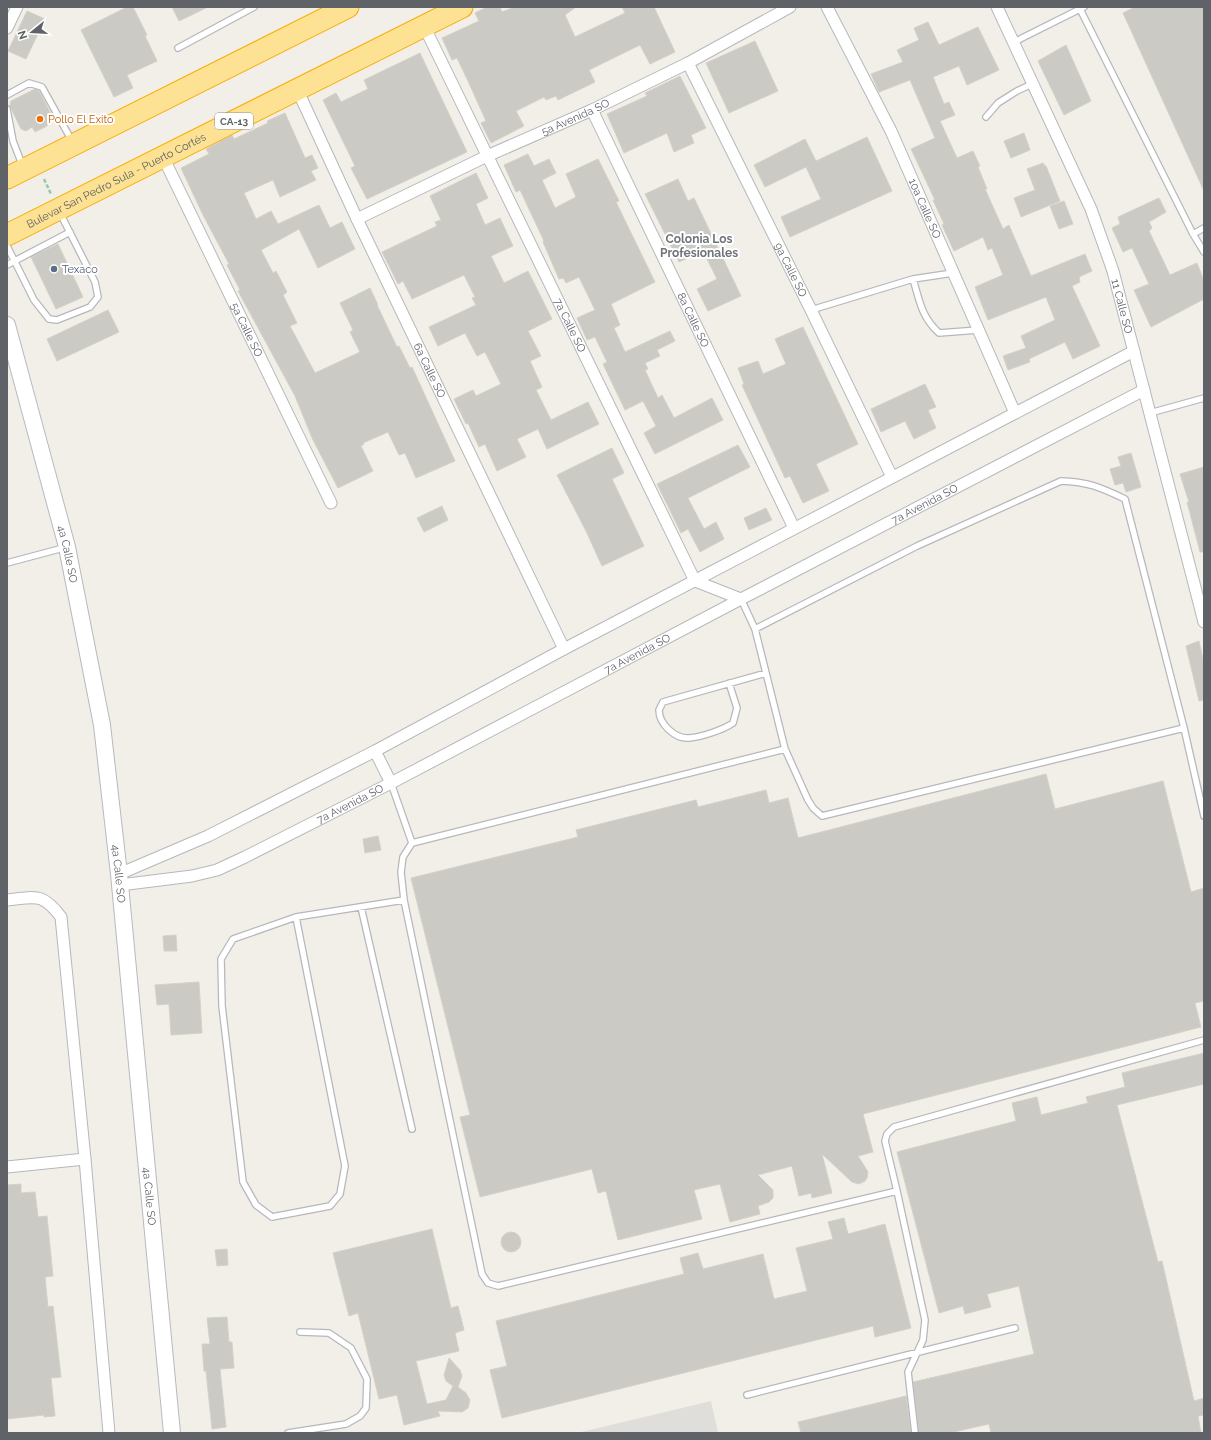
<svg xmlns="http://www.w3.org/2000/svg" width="1211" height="1440" viewBox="0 0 1211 1440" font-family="Raleway,sans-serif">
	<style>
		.industrial { fill: #e0deda }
		.building { fill: #cccac5; stroke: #d6d1c6 }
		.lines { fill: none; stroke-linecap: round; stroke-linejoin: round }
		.lane-casing { stroke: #b5b8bc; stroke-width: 8 }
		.street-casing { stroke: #b5b8bc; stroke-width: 13 }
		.secondary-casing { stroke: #b6babf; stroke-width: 18 }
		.highway-casing { stroke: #f9ab00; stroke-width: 23 }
		.path { stroke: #9cc7a9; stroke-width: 2.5; stroke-dasharray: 4 2; stroke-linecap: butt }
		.lane { stroke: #fff; stroke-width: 5.5 }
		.street { stroke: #fff; stroke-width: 11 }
		.secondary { stroke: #fff; stroke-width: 16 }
		.highway { stroke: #fde293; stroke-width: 21 }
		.food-dot { fill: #e8710a; stroke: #fff; stroke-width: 1.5 }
		.service-dot { fill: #5c6f8a; stroke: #fff; stroke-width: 1.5 }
		.labels { text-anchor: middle; stroke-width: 4; stroke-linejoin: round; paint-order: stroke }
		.shield { fill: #fff; stroke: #8f9295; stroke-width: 1 }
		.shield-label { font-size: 10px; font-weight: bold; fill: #5f6368 }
		.street-label { font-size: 11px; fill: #5f6368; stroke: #fff }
		.food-label { font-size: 11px; fill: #c56008; stroke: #fff; text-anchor: start }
		.service-label { font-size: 11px; fill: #4e5e75; stroke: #fff; text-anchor: start }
		.neighbourhood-label { font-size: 12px; font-weight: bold; fill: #70757a; stroke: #fff }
	</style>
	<rect width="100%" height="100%" fill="#f1efe8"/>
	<!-- industrial -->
	<path class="industrial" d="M711,1401l7,32h-141z"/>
	<!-- building -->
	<path class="building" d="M127,7h6l14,28 -2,1 12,25 -30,14 6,13 -19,9 -33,-67z
		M172,7h36l-29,14z
		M487,7h13l2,5 12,-5h62l-11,8 10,22 50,-24 -3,-6h32l21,45 -25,12 -10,-19 -51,25 6,12 -37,18 -2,-4 -10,4 -2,-3 -28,14 8,15 -33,17 -10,-20 5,-2 -19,-42 -10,-21 -5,2 -10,-22 37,-17 -4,-8z
		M1135,7h69v184l-81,-178z
		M27,11l18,8 -19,40 -18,-8z
		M928,22l11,23 39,-18 21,43 -32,15 -8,-19 -26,11 11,27 5,-2 6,13 -15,6 17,37 16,-7 7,15 -2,1 9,22h-2l18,40 6,-4 22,51 54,-22 7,17 -13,6 1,5 -8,4 28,60 -27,13 -8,-17 -36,17 1,3 -22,8 -5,-14 23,-8 -5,-12 34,-16 -9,-23 -58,23 -13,-33 28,-12 -11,-27 -4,2 -5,-13 -29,14 -12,-26 2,-1 -11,-24h2l-24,-51 24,-11 -25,-58 -31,12 -8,-18 32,-12 -6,-12 22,-10 -5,-12z
		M755,41l23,50 -49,22 -23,-50z
		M1066,45l25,56 -27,14 -26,-54z
		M420,53l47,99 -100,47 -16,-31 4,-2 -32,-66 13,-7 5,9 27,-13 -4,-9z
		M680,76l26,52 -15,7 3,8 -20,9 -7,-19 -43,20 -17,-39 40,-18 -2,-3z
		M35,89l4,2 12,23 -4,12 -12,6 -3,-5 -6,4 -5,-2 -11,-23 1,-5z
		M285,113l20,45 7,-3 6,13 -7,3 5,9 -36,17 -7,-17 -29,13 12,26 15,-8 7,13 41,-19 11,23 12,-6 13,27 -37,19 -19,-39 -38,21 12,23 3,-2 11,21 -4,3 14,28 -7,3 25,47 45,-21 -10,-20 3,-2 -13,-27 30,-15 8,17h-1l20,42 2,-1 11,22 2,-1 43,94 -39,17 -11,-25 -6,2 -11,-23 -25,11 1,1 -3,2 12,25 -35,17 -25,-48 -18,-44 -57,-105 2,-1 -13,-25 2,-1 -26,-49 -22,-47 28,-14 -3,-5 26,-14 2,4 34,-16 -1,-2z
		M1024,133l6,17 -19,8 -7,-17z
		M867,137l25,54 -102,46 -9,-20 40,-18 -15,-32 -41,20 -11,-22 51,-26 11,22z
		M528,154l6,12 15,-7 7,14 -14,7 13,28 21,-11 -10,-23 32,-15 21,42 -3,1 39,80 -44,22 9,21 -6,3 11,24 45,-21 5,10 -18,9 3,6 -15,7 3,6 -3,1 13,28 4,-3 12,23 38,-20 11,22 -68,34 -11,-21 12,-7 -13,-25 -18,9 -22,-46 4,-2 -12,-25 -8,3 -10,-22 18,-8 -16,-33 -13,6 -3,-5 -4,1 -16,-37 1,-1 -24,-51 -4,2 -12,-27z
		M1043,163l2,3h1l14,35 -39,16 -7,-19 21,-8 -8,-21z
		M476,173l12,25 -12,6 9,21 15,-7 13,28 -22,10 13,27 24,-12 24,48 -24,12 13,25 -11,5 12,26 -6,3 15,30 37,-18 11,22 -52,25 -9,-20 -21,10 9,18 -29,14 -12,-27 -6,3 -11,-24 -2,1 -12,-25 19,-9 3,6 25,-12 -16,-32 -8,4 -12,-23 -27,13 -9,-19 47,-22 -4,-7 3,-1 -11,-22 -52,24 -9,-18 -5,3 -16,-32 55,-26 -2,-4 6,-2 -11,-24z
		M678,179l10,22 6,-3 47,98 -33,15 -11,-22 20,-10 -14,-28 -24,11 -34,-68z
		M1159,198l7,14 -17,10 3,6 -3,3 21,44 27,-12 7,18v18l-53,28 -17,-37 15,-6 -17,-36 -9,4 -11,-24 8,-4 -2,-7z
		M1064,201l9,23 -14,5 -9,-23z
		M58,244l25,53 -27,12 -25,-52z
		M108,310l11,22 -62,29 -10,-22z
		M803,327l55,117 -42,20 13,27 -26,12 -13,-27 -5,2 -43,-93 2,-1 -6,-16 20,-7 5,13 23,-10 -11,-25z
		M925,384l11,23 -8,3 8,18 -22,11 -9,-18 -24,11 -10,-23z
		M738,445l12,22 -62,31 16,31 12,-7 8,17 -24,13 -12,-23 -7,4 -24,-49z
		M612,448l12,25 -12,6 32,67 -42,20 -16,-35 -29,-56z
		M1131,453l10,34 -15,5 -3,-9 -8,2 -5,-16 11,-3 -3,-9z
		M1204,467v85h-4l-13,-50h2l-9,-28z
		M442,506l6,14 -24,12 -7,-14z
		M766,508l6,12 -23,10 -5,-12z
		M1199,641l5,23v36l-5,1 -13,-55z
		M1046,774l9,35 108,-28 28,111 13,-4v113l-9,2 6,24 -338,87 10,38 -15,4 10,16 -1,6 -2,3 -6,3 -7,-2 -30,-28 10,39 -20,5 -1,-5 -12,3 -7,-30 -34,9 15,15v8l-4,4 -11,4 2,8 -30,8 -10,-38 -26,6 8,29 -84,21 -12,-49 -8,2 -6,-24 -112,28 -20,-80 10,-2 -59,-237 167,-41 -2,-7 120,-30 2,7 68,-17 3,13 19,-5 10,40z
		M378,836l3,14 -16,3 -2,-14z
		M176,935l1,16h-13l-1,-15z
		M199,982l3,51 -31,2 -2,-31 -12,1 -2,-20z
		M1204,1053v31l-87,21 41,157 4,-1 32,140 10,-3v17l-6,1 3,17h-210l-2,-9 -40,9h-30l-6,-51 121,-28 -15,-68 -32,8 4,13 -26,7 -2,-8 -24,7 -42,-161 119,-31 -4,-18 25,-6 4,18 47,-12 -2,-6 39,-10 -3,-14z
		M21,1184v9l14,-1 3,25 9,-1 6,60 -8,1 3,30 5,-1 8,71 -10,1 4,38 -11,1v-2l-37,4v-234z
		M844,1218l4,16 37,-10 26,104 -36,9 -2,-11 -371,92 -12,-48 17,-4 -11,-45 188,-47 -4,-16 18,-5 5,16 60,-15 11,45 33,-8 -11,-43 37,-9 -5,-17z
		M432,1229l19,79 7,-2 6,24 -9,3 4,18 -43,10 11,43 19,-4 7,-14 -7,-5 -2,-6 5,-17 11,12 2,6 -4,11 8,6 4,7 -2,8 -6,4 -24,-1 2,5 -36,9 -7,-30 -18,4 -21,-86 -9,3 -16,-63z
		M501 1242a10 10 0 1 1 20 0a10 10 0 1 1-20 0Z
		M227,1249l1,16 -11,1 -2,-16z
		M227,1317l2,25h3l2,26 -14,1 6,58 -14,2 -6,-58h-2l-2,-27h8l-3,-26z
		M906,1396l5,37h-110l-3,-11z"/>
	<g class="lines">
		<defs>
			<path id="lane" d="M1080,9l113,225 11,18
				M1014,42l70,-35
				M178,48l76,-41
				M7,95l22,-12 13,4 30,54
				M7,109l6,32 10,26
				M986,117l12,-14 19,-12 15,-7
				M1193,234l11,-6
				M7,246l27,54 15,19 8,1 33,-13 8,-10 -3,-15 -35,-69
				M7,265l63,-33
				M913,279c7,23 8,37 26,54l39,-3
				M811,310l102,-31 40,-6
				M1150,413l54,-15
				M7,563l60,-16
				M741,599l14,30 30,120 23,51 5,8 9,8 362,-88 20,88
				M755,629l162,-83 144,-65c27,1 39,6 64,18l59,229
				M729,683l8,25 -4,15c-10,7 -32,14 -44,15 -14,1 -30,-14 -30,-28 1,-2 3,-6 4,-8l103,-29
				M785,749l-373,94 -9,14 -2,15 3,28 78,374 6,9 10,3 399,-95
				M391,783l21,60
				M361,907l51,222
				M296,917l49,249 -5,28 -10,12 -58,11 -16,-12 -13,-23 -21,-176 -1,-47 12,-20 63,-22 108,-17
				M747,1395l268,-67
				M288,1433l58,-9 14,-8 6,-8 1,-29 -16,-31 -22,-15 -29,-1
				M915,1433l-7,-61 15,-32 2,-20 -28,-129 -12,-50 2,-7 7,-7 310,-87"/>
			<g id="street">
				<path id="s1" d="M827,7l64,124 124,282"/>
				<path id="s2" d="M997,7l94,202 22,62 91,351"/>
				<path id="s3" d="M424,26l271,555 46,18"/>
				<path d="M7,28l10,-21"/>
				<path id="s4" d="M688,63l123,247 81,167"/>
				<path id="s5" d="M297,89l60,130 207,430"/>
				<path id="s6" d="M592,110l202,418"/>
				<path id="s7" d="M163,157l168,346"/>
				<path id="s8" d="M357,219l130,-63 105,-46 96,-47 102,-56"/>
				<path d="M375,751l16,32"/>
				<path d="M119,874l89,-38 167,-85 189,-102 570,-298"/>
				<path id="s9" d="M120,885l72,-9 25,-6 28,-13 146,-74 350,-184 403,-209"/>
				<path d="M7,900c29,-3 35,-8 54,17l24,242 24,274"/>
				<path d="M7,1167l78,-8"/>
			</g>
			<g id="secondary">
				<path id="s10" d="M7,325l60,222 35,178 17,149 53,559"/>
			</g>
			<g id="highway">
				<path d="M7,178l341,-171"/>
				<path id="s11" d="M7,235l455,-228"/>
			</g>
		</defs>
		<!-- lane casing -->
		<use href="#lane" class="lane-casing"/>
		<!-- street casing -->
		<use href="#street" class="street-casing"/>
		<!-- secondary casing -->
		<use href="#secondary" class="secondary-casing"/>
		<!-- highway casing -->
		<use href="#highway" class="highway-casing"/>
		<!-- path -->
		<path class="path" d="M44,179l7,15"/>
		<!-- lane -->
		<use href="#lane" class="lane"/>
		<!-- street -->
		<use href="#street" class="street"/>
		<!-- secondary -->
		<use href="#secondary" class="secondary"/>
		<!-- highway -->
		<use href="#highway" class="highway"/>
	</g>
	<!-- markers -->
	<circle class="food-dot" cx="40" cy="119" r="4"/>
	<circle class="service-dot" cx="54" cy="269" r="4"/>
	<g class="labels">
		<!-- shield labels -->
		<rect class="shield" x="215" y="113" width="38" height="16" rx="3"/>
		<g class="shield-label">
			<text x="234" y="125">CA-13</text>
		</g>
		<!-- street labels -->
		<g class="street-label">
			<text dy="4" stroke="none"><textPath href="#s8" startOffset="241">5a Avenida SO</textPath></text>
			<text dy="4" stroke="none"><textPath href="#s11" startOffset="122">Bulevar San Pedro Sula - Puerto Cortés</textPath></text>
			<text dy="4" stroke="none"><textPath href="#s1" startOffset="224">10a Calle SO</textPath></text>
			<text dy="4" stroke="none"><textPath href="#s4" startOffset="231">9a Calle SO</textPath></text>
			<text dy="4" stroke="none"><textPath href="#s2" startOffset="325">11 Calle SO</textPath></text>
			<text dy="4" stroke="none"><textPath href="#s6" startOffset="233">8a Calle SO</textPath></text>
			<text dy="4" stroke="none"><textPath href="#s3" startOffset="333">7a Calle SO</textPath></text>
			<text dy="4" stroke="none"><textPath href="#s7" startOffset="192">5a Calle SO</textPath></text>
			<text dy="4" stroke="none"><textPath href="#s5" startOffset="311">6a Calle SO</textPath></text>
			<text dy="4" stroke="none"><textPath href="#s9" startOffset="895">7a Avenida SO</textPath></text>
			<text dy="4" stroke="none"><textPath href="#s10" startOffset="237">4a Calle SO</textPath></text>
			<text dy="4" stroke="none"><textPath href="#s9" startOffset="571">7a Avenida SO</textPath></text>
			<text dy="4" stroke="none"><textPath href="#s9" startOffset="247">7a Avenida SO</textPath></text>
			<text dy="4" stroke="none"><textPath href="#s10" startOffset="561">4a Calle SO</textPath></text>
			<text dy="4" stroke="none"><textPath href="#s10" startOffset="885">4a Calle SO</textPath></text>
		</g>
		<!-- food labels -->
		<g class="food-label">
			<text x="48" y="123">Pollo El Exito</text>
		</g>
		<!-- service labels -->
		<g class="service-label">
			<text x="62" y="273">Texaco</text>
		</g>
		<!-- neighbourhood labels -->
		<g class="neighbourhood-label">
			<text x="699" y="243">Colonia Los<tspan x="699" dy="14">Profesionales</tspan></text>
		</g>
	</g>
	<!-- border -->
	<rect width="1211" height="1440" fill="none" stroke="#5f6368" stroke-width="16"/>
	<!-- north arrow -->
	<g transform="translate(32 32) rotate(252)" stroke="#ffffff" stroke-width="3" paint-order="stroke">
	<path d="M0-3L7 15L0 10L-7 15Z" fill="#5f6368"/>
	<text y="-6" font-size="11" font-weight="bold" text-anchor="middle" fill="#5f6368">N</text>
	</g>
</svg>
